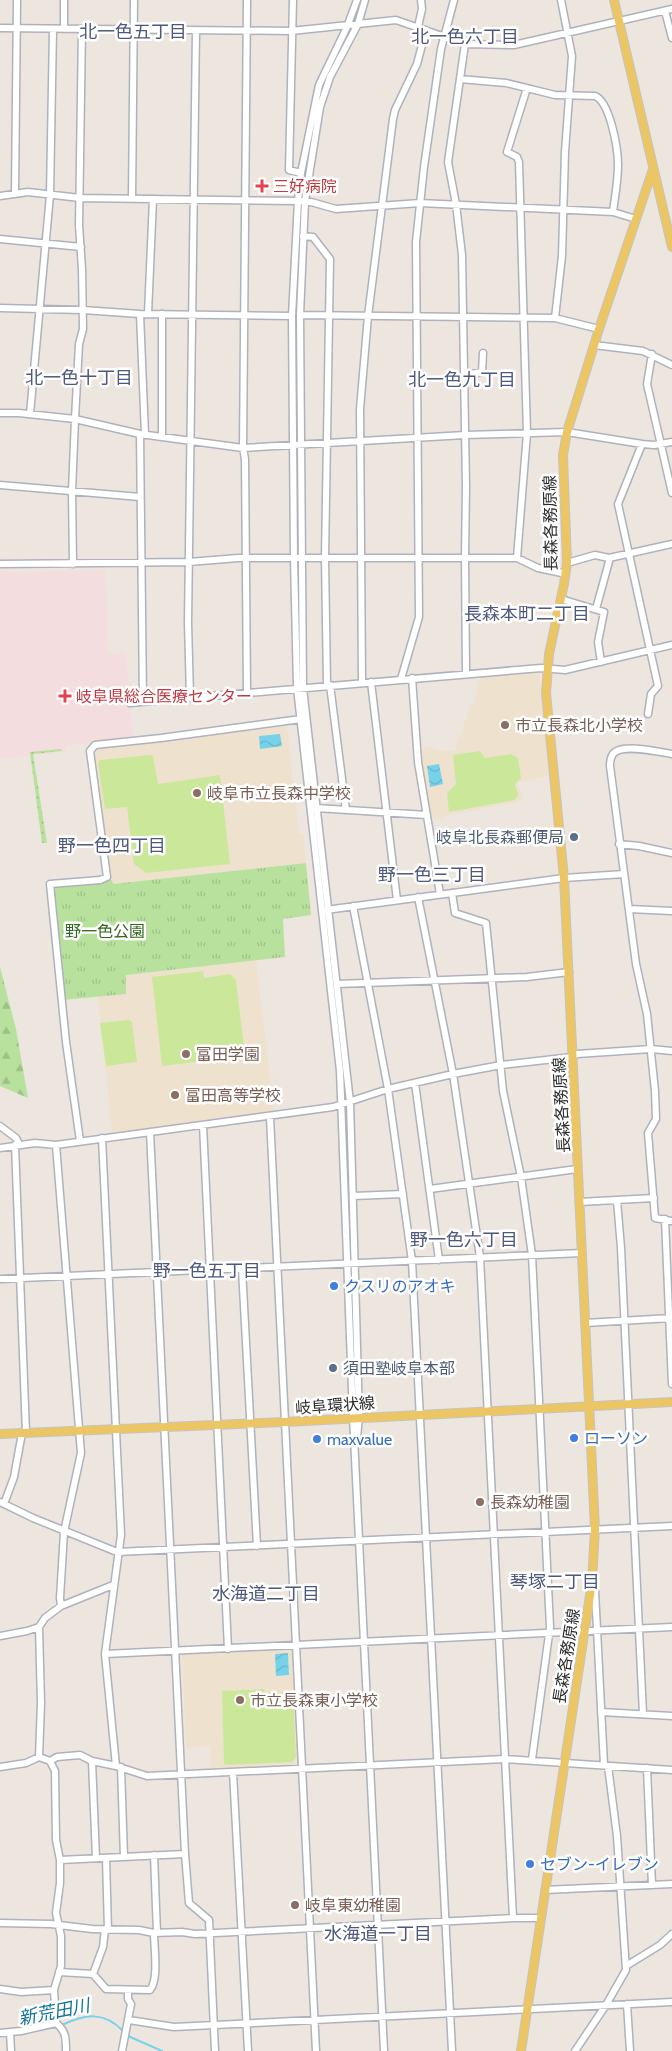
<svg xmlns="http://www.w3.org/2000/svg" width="672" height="2051" viewBox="0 0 672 2051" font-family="Cabin,'Noto Sans JP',sans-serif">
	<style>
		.education { fill: #eee2cf }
		.medical { fill: #f3dddf }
		.grass { fill: url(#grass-dots) }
		.forest { fill: url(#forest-firs) }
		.park { fill: url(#park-tufts) }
		.pitch { fill: #cbe89a }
		.water { fill: url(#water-waves) }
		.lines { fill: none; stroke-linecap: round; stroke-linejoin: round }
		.stream { stroke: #76d2eb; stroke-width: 2 }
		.minor-casing { stroke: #afb2bc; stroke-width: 9 }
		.major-casing { stroke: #c4c4c4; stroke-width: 10 }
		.minor { stroke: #fff; stroke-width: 6 }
		.major { stroke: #ecc665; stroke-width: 8 }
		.health-dot { fill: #e0444e; stroke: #fff; stroke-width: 2 }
		.education-dot { fill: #8d6e63; stroke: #fff; stroke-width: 2 }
		.service-dot { fill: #5c6f8a; stroke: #fff; stroke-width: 2 }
		.shop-dot { fill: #3f7fe0; stroke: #fff; stroke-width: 2 }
		.labels { text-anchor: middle; stroke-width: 5; stroke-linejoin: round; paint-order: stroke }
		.health-label { font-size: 16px; fill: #be3a42; stroke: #fff; text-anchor: start }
		.street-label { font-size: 16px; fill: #2c2c2c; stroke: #fff }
		.education-label { font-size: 16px; fill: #785e54; stroke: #fff; text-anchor: start }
		.service-label { font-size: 16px; fill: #4e5e75; stroke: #fff; text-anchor: end }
		.park-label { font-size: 16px; fill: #31681d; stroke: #fff }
		.shop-label { font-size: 16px; fill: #366cbe; stroke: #fff; text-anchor: start }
		.neighbourhood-label { font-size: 18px; fill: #4d587c; stroke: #fff }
		.water-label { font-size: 18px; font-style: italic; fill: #12739a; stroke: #fff }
	</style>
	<defs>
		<pattern id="grass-dots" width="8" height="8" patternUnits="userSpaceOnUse" patternTransform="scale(1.25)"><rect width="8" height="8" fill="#b8e19e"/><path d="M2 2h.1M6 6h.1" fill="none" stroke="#9ec188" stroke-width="1.8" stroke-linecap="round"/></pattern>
		<pattern id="forest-firs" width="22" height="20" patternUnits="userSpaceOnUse" patternTransform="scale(1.25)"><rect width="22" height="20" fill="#b8e19e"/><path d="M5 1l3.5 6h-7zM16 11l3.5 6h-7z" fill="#9ec188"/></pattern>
		<pattern id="park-tufts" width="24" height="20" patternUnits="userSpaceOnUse" patternTransform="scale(1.25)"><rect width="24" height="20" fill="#b8e19e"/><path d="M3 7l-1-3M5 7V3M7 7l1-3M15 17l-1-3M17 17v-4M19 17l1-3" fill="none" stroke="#9ec188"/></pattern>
		<pattern id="water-waves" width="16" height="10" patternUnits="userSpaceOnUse" patternTransform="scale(1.25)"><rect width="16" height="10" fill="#76d2eb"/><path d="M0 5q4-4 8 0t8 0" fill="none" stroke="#66b4ca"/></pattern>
	</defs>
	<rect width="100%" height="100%" fill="#ede6df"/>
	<!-- education -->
	<path class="education" d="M539,671l11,104 -32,8 5,18 -79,15 -1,3 -13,-1 -10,-59 5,-13 15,5h15l16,-47h3l6,-28z
		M287,726l12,108h4l3,29 -194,21 -18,-132 2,-4 151,-19 2,2z
		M256,960l18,151 -162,22 -14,-136 28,-3 -1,-19z
		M291,1648l2,2 5,112 -3,3 -84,3 -1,-22 -24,2 -4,-94z"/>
	<!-- medical -->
	<path class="medical" d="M105,570l3,84 18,-1 7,84 -68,9 1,6 -66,7v-188l15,1z"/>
	<!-- grass -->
	<path class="grass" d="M61,749l1,2 -29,3 14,89h-5l-12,-91z"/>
	<!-- forest -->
	<path class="forest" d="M0,967l16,62 12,69 -28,-12z"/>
	<!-- park -->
	<path class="park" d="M306,863l5,52 -28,4 2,38 -159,18v19l-63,6 -11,-113 60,-7 1,4z"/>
	<!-- pitch -->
	<path class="pitch" d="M480,751l5,7 26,-4 7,4 3,20 -6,6 3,11 -3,5 -66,12 -2,-19 9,-9 -3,-29z
		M151,755l2,1 5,28 62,-9 10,89 -84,9 -12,-9 -7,-57 -22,2 -7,-46 2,-3z
		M203,971l1,7 26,-4 6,6 9,76 -83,10 -10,-89z
		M129,1020l3,2 5,40 -31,4 -6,-43z
		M264,1689l1,4 28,-1 3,65 -4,5 -64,3 -4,-1 -2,-73z"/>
	<!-- water -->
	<path class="water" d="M280,734l2,12 -22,3 -1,-13z
		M439,764l4,20 -13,3 -3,-21z
		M288,1653l1,22 -13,1 -1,-22z"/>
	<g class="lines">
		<!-- stream -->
		<path class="stream" d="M62,2025c23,-11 42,-14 61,6
			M38,2030l19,-3
			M128,2036l34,15"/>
		<defs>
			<path id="minor" d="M293,0l-4,170 12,3
				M357,0l-10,27 -28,58 -18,88 -3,28 -6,115 2,243 3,129 43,383 13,346 31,634
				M665,11l7,27
				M418,27l4,-18 -1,-9
				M0,28l291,3 105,-11 69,24 49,1 158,-36
				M64,29v-29
				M465,44l-17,118 8,42 6,51 4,231 -1,72 1,116
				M460,79l46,4 49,12 40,1c15,6 23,52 23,69 0,16 -3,31 -5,47
				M15,194l2,-194
				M0,196l28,-4 52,6 218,3 13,1 25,7 84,-6 193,9 23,7
				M132,198l2,-198
				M303,236l10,1 17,22 -5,299 2,127
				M0,239l81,8
				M0,308l83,2 57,4 152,2
				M140,314l5,121
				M148,314l5,-115
				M300,315l255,3 44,11
				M555,318l7,-62 3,-104 7,-96 -11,-56
				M594,345l49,6 29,14
				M652,354l-5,30 25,109
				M464,375l18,-3 1,-19
				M0,413h19l56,6 65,15 103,14 222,-13 102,-3 75,12 12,1 18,-3
				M30,414l20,-219 3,-166
				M140,434l3,267
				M162,437v-123
				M642,444l-24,60 40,182 -7,8 -3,20
				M0,485l140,12
				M517,558l10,-125 -8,-271 -2,-5 -10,-5 20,-64
				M567,563l28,-8 14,3 63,-14
				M0,564l189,-2 49,-4h279l21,10 24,5
				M73,564l-1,-73 3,-72 4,-75 4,-15 -1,-60 -3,-44 3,-196
				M561,599l43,13 -6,30 3,20
				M596,609l14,-51
				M412,678l6,84 22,132
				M401,679l18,-62 -3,-375 8,-75 17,-118 13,-49
				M362,682l-2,-273 8,-93 25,-197 2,-9 22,-46 9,-34
				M371,682l26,218
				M330,685l16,125
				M247,692l-2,-233 -2,-11 4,-448
				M190,697l-2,-74 8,-592
				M130,703l411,-35 24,2 107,-25
				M672,754c-13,-2 -46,-10 -57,-2 -4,3 -5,9 -5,14l26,198 11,50 8,77 1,28 -8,14 7,85 17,3
				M316,808l111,7
				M619,844l20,2 33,7
				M452,893l3,20 31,10 17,168 18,86 11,78 18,372 -18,132
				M418,897l35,177 27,183 33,661
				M353,906l35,183 24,172 40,790
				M629,909l43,2
				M326,910l238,-32 60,-4
				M337,984l190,-7 42,-5
				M415,1083l24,177
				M270,1117l46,934
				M203,1125l25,524
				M0,1126l16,12 3,6
				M150,1132l35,722 4,49 20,17 6,131
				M102,1138l19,397 -16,119 11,112
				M80,1141l-14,-99 -16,-158 50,-4 7,-3 -17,-126 5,-6 66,-7 140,-19
				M15,1145l11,288
				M56,1145l25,308 -17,79 -4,66 1,8
				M0,1148l35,-5 21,2 277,-38 55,-18 65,-15 48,-9 71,-8 5,-3 74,-5 21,2
				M430,1189l147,-20
				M353,1196l50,-2
				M617,1200l4,48 22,466
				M579,1202l75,-4
				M665,1219l7,165
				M242,1269l15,277
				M0,1279l582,-26
				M585,1323l86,-5
				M357,1437l2,-20 -9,-315 -47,-414 -3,-373 5,-114 15,-94 10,-30 28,-53 7,-24
				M0,1502l33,16 84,34 555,-26
				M4,1504l10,-27 8,-44
				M592,1583l3,8 9,174
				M39,1627l2,76 -2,54
				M0,1636l27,-5 12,-4 6,-9 16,-12 52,-21
				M105,1654l567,-27
				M601,1712l71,4
				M50,1761l7,-4 23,-2 12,6 24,5 31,10 358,-17 167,11
				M92,1761l4,97
				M0,1767l26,-4 13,-6 11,4 5,10 1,69 4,20v23l-4,30 5,23v30l-7,24 2,33 -35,8 -21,2
				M121,1767l3,90
				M647,1768l5,117
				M233,1772l15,279
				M154,1855l3,78
				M106,1858l2,72
				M60,1860l125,-6
				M545,1890l127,-6
				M0,1923l51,1 41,5 47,1 15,3 28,-1 13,2 318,-16h28
				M626,1966l34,-21 12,-11
				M59,1972l34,2 13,15 44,1c9,-10 4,-43 4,-57
				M93,1974l10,-27 2,-18
				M0,1989l21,3 33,-2
				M627,2004l3,47
				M129,2020l45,7 498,-25
				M56,2023c10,8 10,15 10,28
				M10,2032l1,19
				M122,2051l9,-47 -3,-5v-9
				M575,2051l31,-46 20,-35 -9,-134 -9,-70"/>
			<path id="major" d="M614,0l58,247
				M0,1434l285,-12 387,-20
				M521,2051l71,-469 3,-53 -31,-651 -18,-185 3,-39 15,-70 3,-21 -4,-108 4,-23 32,-103 54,-160"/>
		</defs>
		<!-- minor casing -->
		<use href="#minor" class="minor-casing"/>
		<!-- major casing -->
		<use href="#major" class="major-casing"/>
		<!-- minor -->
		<use href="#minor" class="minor"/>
		<!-- major -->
		<use href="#major" class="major"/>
	</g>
	<!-- markers -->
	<g class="health-dot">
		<path d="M259.5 178.5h5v5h5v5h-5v5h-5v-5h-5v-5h5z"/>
		<path d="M62.5 688.5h5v5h5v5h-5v5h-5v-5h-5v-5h5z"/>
	</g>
	<g class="education-dot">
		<circle cx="505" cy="725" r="5"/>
		<circle cx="197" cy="793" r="5"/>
		<circle cx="186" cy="1054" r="5"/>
		<circle cx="175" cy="1095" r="5"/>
		<circle cx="480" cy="1502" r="5"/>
		<circle cx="240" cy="1700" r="5"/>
		<circle cx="295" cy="1905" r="5"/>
	</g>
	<g class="service-dot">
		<circle cx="574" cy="837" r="5"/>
		<circle cx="333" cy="1368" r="5"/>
	</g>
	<g class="shop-dot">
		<circle cx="334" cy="1286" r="5"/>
		<circle cx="574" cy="1438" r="5"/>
		<circle cx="317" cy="1439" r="5"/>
		<circle cx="530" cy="1864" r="5"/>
	</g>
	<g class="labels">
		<!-- health labels -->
		<g class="health-label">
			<text x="273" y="192">三好病院</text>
			<text x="76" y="702">岐阜県総合医療センター</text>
		</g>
		<!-- street labels -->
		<g class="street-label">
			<text transform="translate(550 523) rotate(-91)" y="6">長森各務原線</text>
			<text transform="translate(561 1105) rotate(-93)" y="6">長森各務原線</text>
			<text transform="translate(335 1405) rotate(-4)" y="6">岐阜環状線</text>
			<text transform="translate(566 1656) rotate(-81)" y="6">長森各務原線</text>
		</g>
		<!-- education labels -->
		<g class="education-label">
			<text x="515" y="731">市立長森北小学校</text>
			<text x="207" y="799">岐阜市立長森中学校</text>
			<text x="196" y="1060">富田学園</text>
			<text x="185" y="1101">富田高等学校</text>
			<text x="490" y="1508">長森幼稚園</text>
			<text x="250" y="1706">市立長森東小学校</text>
			<text x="305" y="1911">岐阜東幼稚園</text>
		</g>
		<!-- service labels -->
		<g class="service-label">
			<text x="564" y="843">岐阜北長森郵便局</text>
			<text x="343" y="1374" text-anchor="start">須田塾岐阜本部</text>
		</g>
		<!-- park labels -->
		<g class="park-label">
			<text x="105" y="937">野一色公園</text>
		</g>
		<!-- shop labels -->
		<g class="shop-label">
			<text x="344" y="1292">クスリのアオキ</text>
			<text x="584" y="1444">ローソン</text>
			<text x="327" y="1445">maxvalue</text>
			<text x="540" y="1870">セブン-イレブン</text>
		</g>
		<!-- neighbourhood labels -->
		<g class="neighbourhood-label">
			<text x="133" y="38">北一色五丁目</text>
			<text x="465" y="43">北一色六丁目</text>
			<text x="79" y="384">北一色十丁目</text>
			<text x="462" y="386">北一色九丁目</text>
			<text x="527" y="620">長森本町二丁目</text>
			<text x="112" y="852">野一色四丁目</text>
			<text x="432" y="881">野一色三丁目</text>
			<text x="464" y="1246">野一色六丁目</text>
			<text x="207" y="1277">野一色五丁目</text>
			<text x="555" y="1588">琴塚二丁目</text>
			<text x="266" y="1600">水海道二丁目</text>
			<text x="378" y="1940">水海道一丁目</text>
		</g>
		<!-- water labels -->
		<g class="water-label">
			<text transform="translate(54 2012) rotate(-11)" y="6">新荒田川</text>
		</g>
	</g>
</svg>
